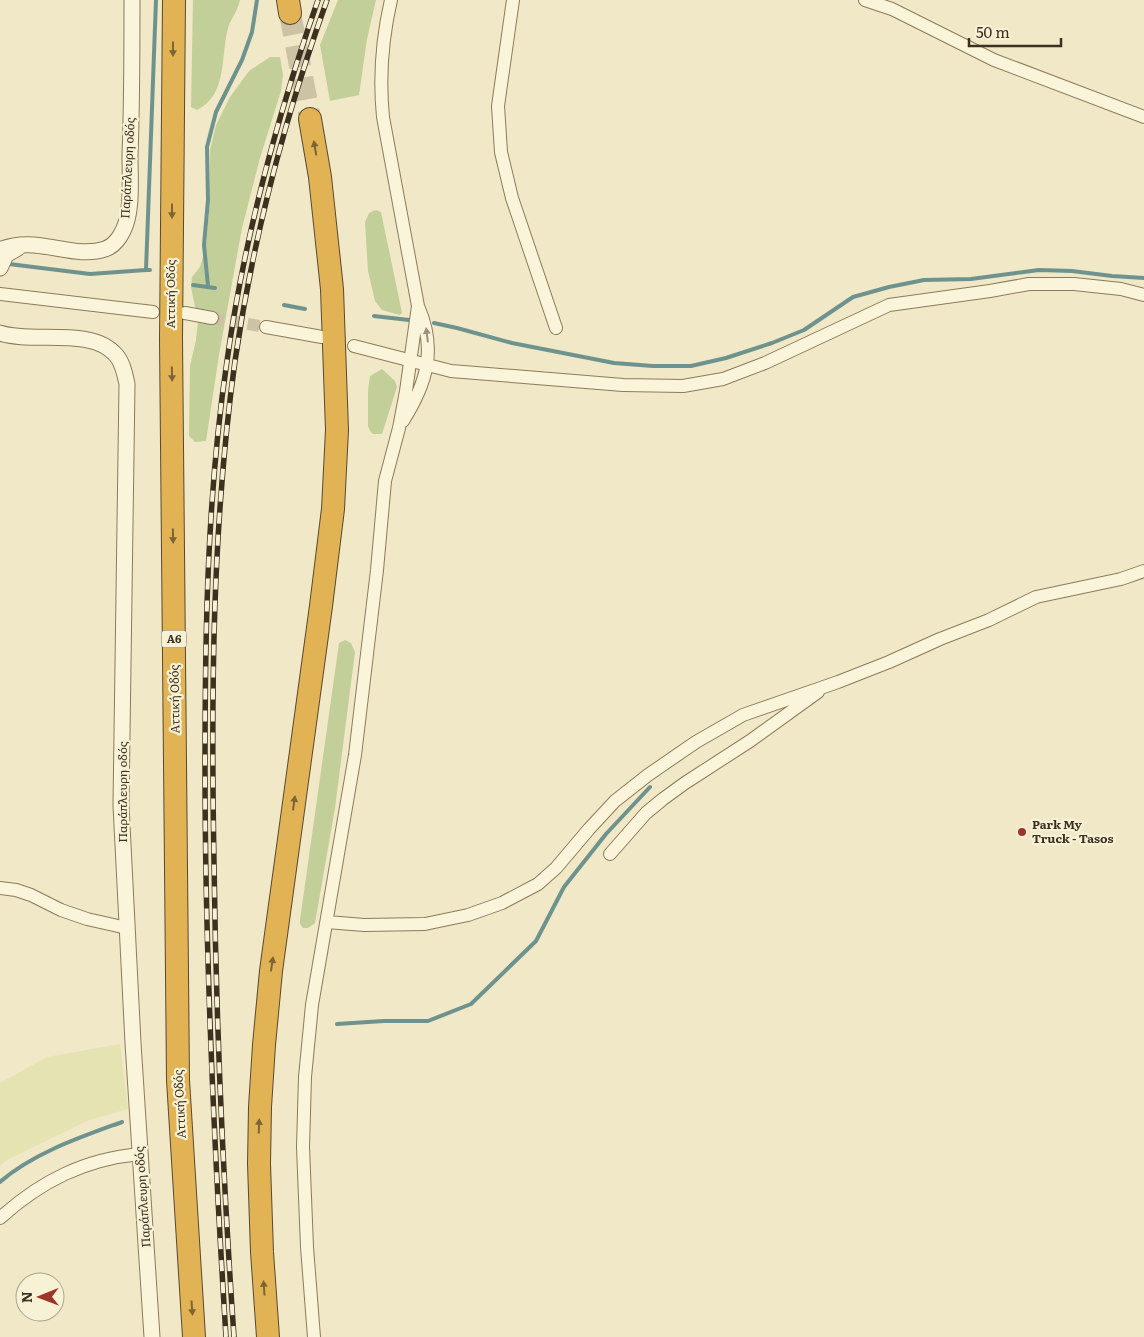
<svg xmlns="http://www.w3.org/2000/svg" width="1144" height="1337" viewBox="0 0 1144 1337" font-family="Literata,serif">
	<style>
		.farmland { fill: #e6e3b3 }
		.green { fill: #c3cf99 }
		.lines { fill: none; stroke-linecap: round; stroke-linejoin: round }
		.stream { stroke: #6e938e; stroke-width: 4 }
		.minor-tunnel { stroke: #ccc3a5; stroke-width: 12; stroke-dasharray: 12 6; stroke-linecap: butt }
		.motorway-tunnel { stroke: #ccc3a5; stroke-width: 22; stroke-dasharray: 22 11; stroke-linecap: butt }
		.minor-casing { stroke: #8c7b5b; stroke-width: 14 }
		.tertiary-casing { stroke: #8c7b5b; stroke-width: 17 }
		.motorway-casing { stroke: #5a482f; stroke-width: 24 }
		.minor { stroke: #faf4da; stroke-width: 12 }
		.tertiary { stroke: #faf4da; stroke-width: 15 }
		.motorway { stroke: #e1b355; stroke-width: 22 }
		.rail-casing { stroke: #3c301f; stroke-width: 5.5 }
		.rail { stroke: #f7f1d6; stroke-width: 4; stroke-dasharray: 11; stroke-linecap: butt }
		.oneway { fill: #7e6435 }
		.oneway2 { fill: #9b927c }
		.poi-dot { fill: #9e3529; stroke: #f7f1d6; stroke-width: 2 }
		.labels { text-anchor: middle; stroke-width: 4.5; stroke-linejoin: round; paint-order: stroke }
		.shield { fill: #f7f1d6; stroke: #746a56; stroke-width: 1 }
		.shield-label { font-size: 11px; font-weight: bold; fill: #3c301f }
		.street-label { font-size: 12px; fill: #3c301f; stroke: #f7f1d6 }
		.poi-label { font-size: 12px; font-weight: bold; fill: #3c301f; stroke: #f7f1d6; text-anchor: start }
	</style>
	<rect width="100%" height="100%" fill="#f0e8c6"/>
	<!-- farmland -->
	<path class="farmland" d="M120,1044l8,65 -39,11 -84,41 -5,5v-83l47,-26z"/>
	<!-- green -->
	<path class="green" d="M193,0h47c-2,10 -7,16 -11,25 -9,26 0,70 -32,85l-6,-3z
		M338,0h38l-9,39 -8,56 -29,6 -10,-56z
		M270,57h10l3,18 -2,16 -21,67 -18,70 -23,127 -13,86 -11,1 -6,-6 1,-70 6,-26 2,-19 -7,-34 1,-10 8,-10 6,-21 4,-47v-49l6,-25 14,-28 19,-26z
		M376,210l5,2 21,101 -2,2 -18,-5 -7,-9 -7,-30 -3,-49 4,-9z
		M382,369l13,12 2,6 -15,47h-9l-3,-3 -2,-5v-36l2,-14z
		M345,640l6,3 4,9 -20,156 -20,115 -7,5h-5l-3,-4v-4l39,-277z"/>
	<g class="lines">
		<!-- stream -->
		<path class="stream" d="M9,264l81,10 56,-4
			M150,270h-4l10,-270
			M193,285l22,3
			M208,286l-4,-41 4,-45 -1,-53 9,-35 26,-52 10,-28 5,-32
			M284,305l21,4
			M374,316l35,4
			M434,323l23,5 55,15 102,20 39,3h38l35,-8 46,-15 32,-13 49,-33 36,-10 35,-7 47,-1 68,-9 33,1 40,5 32,2
			M337,1024l47,-3h44l43,-17 65,-63 28,-54 42,-53 44,-47
			M0,1182c33,-29 81,-45 122,-60"/>
		<!-- minor-tunnel -->
		<path class="minor-tunnel" d="M212,318l54,9"/>
		<!-- motorway-tunnel -->
		<path class="motorway-tunnel" d="M290,13l20,106"/>
		<defs>
			<path id="minor" d="M391,0c-9,39 -12,77 -8,117l35,189c19,43 9,77 -15,115
				M513,0l-15,106 3,46 11,46 44,130
				M865,0l27,9 102,51 150,57
				M0,294l153,18
				M185,313l27,5
				M266,327l56,10
				M354,346l97,25 172,14 60,1 40,-7 42,-16 124,-58 101,-14 39,-7h45l47,5 23,6
				M610,854l36,-41 17,-14 22,-16 65,-42 68,-49
				M0,888l16,2 15,5 30,15 26,9 40,9
				M327,922l37,3 61,-1 43,-9 34,-12 36,-19 18,-16 33,-39 26,-28 33,-26 48,-33 47,-27 95,-33 51,-20 51,-23 49,-19 47,-23 85,-18 23,-8
				M0,1218c41,-37 85,-59 140,-64
				M314,1337l-7,-90 -4,-100 2,-70 7,-72 43,-250 22,-185 8,-89 14,-53 7,-37 12,-85"/>
			<path id="tertiary" d="M0,250c35,-16 73,10 105,-1 12,-4 19,-18 22,-29 5,-20 3,-44 3,-64 2,-52 2,-104 2,-156
				M0,268l6,-13 12,-7
				M0,333c33,11 91,-7 116,22 7,8 9,20 11,29l-6,421 12,238 19,294"/>
			<path id="motorway" d="M174,0l-3,339 7,741 16,257
				M288,0l2,13
				M268,1337l-6,-85 -3,-88 1,-57 4,-62 7,-74 50,-365 12,-97 4,-79 -5,-141 -12,-112 -10,-58"/>
		</defs>
		<!-- minor casing -->
		<use href="#minor" class="minor-casing"/>
		<!-- tertiary casing -->
		<use href="#tertiary" class="tertiary-casing"/>
		<!-- motorway casing -->
		<use href="#motorway" class="motorway-casing"/>
		<!-- minor -->
		<use href="#minor" class="minor"/>
		<!-- tertiary -->
		<use href="#tertiary" class="tertiary"/>
		<!-- motorway -->
		<use href="#motorway" class="motorway"/>
		<defs>
			<path id="rail" d="M226,1337c-12,-190 -21,-379 -21,-570 0,-135 2,-271 22,-406 17,-123 50,-244 91,-361
				M234,1337c-11,-158 -18,-316 -20,-475 -3,-167 -2,-335 21,-501 18,-123 50,-244 92,-361"/>
		</defs>
		<!-- rail casing -->
		<use href="#rail" class="rail-casing"/>
		<!-- rail -->
		<use href="#rail" class="rail"/>
	</g>
	<!-- one-way arrows -->
	<defs><path id="oneway-solid" d="M-6-.8H1V-3.2L6.5 0L1 3.2V.8H-6Z" transform="scale(1.25)"/></defs>
	<g class="oneway">
		<use href="#oneway-solid" transform="translate(173 49) rotate(90)"/>
		<use href="#oneway-solid" transform="translate(315 148) rotate(-100)"/>
		<use href="#oneway-solid" transform="translate(172 211) rotate(90)"/>
		<use href="#oneway-solid" transform="translate(172 374) rotate(89)"/>
		<use href="#oneway-solid" transform="translate(173 536) rotate(89)"/>
		<use href="#oneway-solid" transform="translate(294 803) rotate(-82)"/>
		<use href="#oneway-solid" transform="translate(272 964) rotate(-82)"/>
		<use href="#oneway-solid" transform="translate(259 1126) rotate(-88)"/>
		<use href="#oneway-solid" transform="translate(264 1288) rotate(-94)"/>
		<use href="#oneway-solid" transform="translate(192 1308) rotate(86)"/>
	</g>
	<use class="oneway2" href="#oneway-solid" transform="translate(427 335) rotate(-97)"/>
	<!-- markers -->
	<circle class="poi-dot" cx="1022" cy="832" r="5"/>
	<g class="labels">
		<!-- shield labels -->
		<rect class="shield" x="161.5" y="630.5" width="25" height="17" rx="4"/>
		<g class="shield-label">
			<text x="174" y="643">Α6</text>
		</g>
		<!-- street labels -->
		<g class="street-label">
			<text transform="translate(128 168) rotate(-87)" y="4">Παράπλευρη οδός</text>
			<text transform="translate(171 294) rotate(-90)" y="4">Αττική Οδός</text>
			<text transform="translate(175 699) rotate(-91)" y="4">Αττική Οδός</text>
			<text transform="translate(123 792) rotate(-90)" y="4">Παράπλευρη οδός</text>
			<text transform="translate(180 1104) rotate(-93)" y="4">Αττική Οδός</text>
			<text transform="translate(143 1197) rotate(-94)" y="4">Παράπλευρη οδός</text>
		</g>
		<!-- poi labels -->
		<g class="poi-label">
			<text x="1032" y="829">Park My<tspan x="1032" dy="14">Truck - Tasos</tspan></text>
		</g>
	</g>
	<!-- north arrow -->
	<g transform="translate(40 1297) rotate(269)"><circle r="24" fill="#f7f1d6" stroke="#aca48d"/>
	<path d="M0-4L9 19L0 12L-9 19Z" fill="#9e3529"/>
	<text y="-8" font-size="14" font-weight="bold" text-anchor="middle" fill="#3c301f">N</text>
	</g>
	<!-- scale -->
	<path d="M969 38v8h92v-8" fill="none" stroke="#3c301f" stroke-width="2.5"/>
	<text x="976" y="38" font-size="15" fill="#3c301f" stroke="#f7f1d6" stroke-width="4" paint-order="stroke">50 m</text>
</svg>
